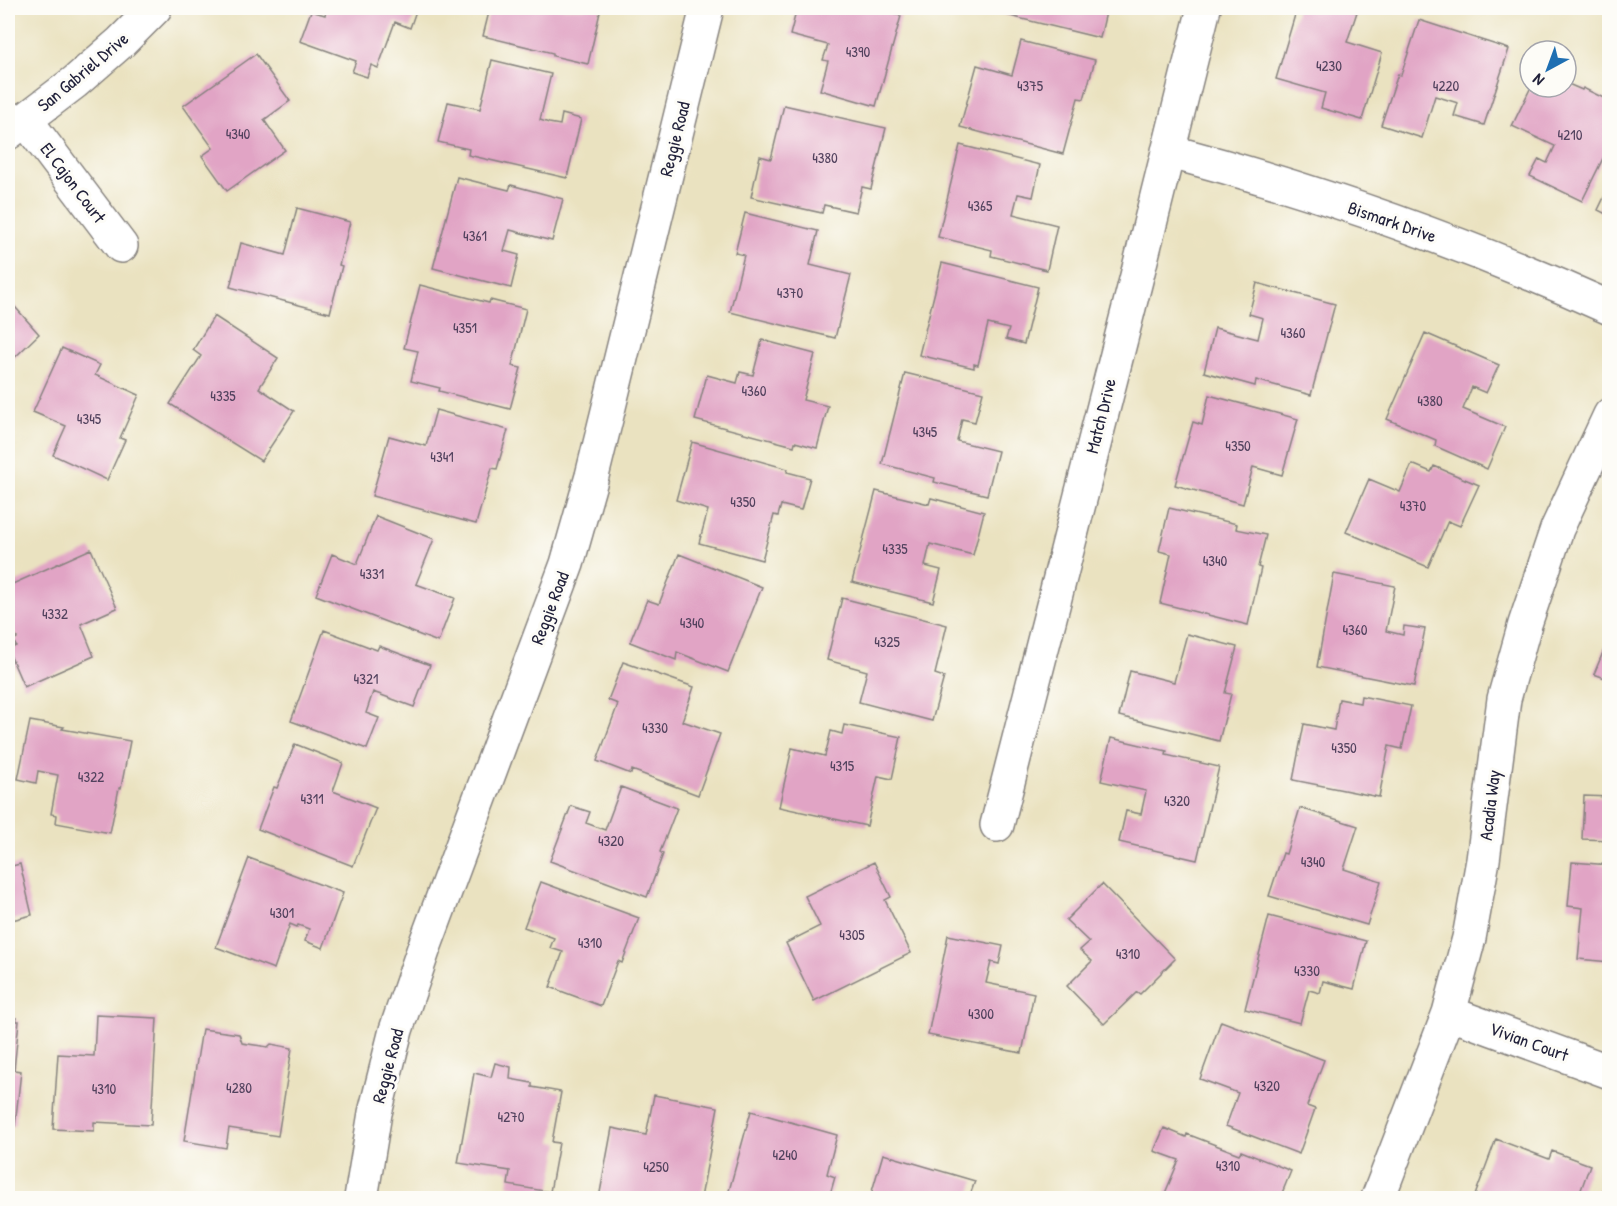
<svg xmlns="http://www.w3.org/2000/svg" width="1617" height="1206" viewBox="0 0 1617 1206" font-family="'Patrick Hand',sans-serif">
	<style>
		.building { fill: #e1a4c5 }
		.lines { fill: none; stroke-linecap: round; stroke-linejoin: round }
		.minor-casing { stroke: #86827e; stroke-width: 36 }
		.minor { stroke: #fff; stroke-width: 33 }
		.labels { text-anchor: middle; stroke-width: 6; stroke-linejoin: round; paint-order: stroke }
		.number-label { font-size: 15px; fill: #52425e }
		.street-label { font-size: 18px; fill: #22223b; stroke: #fdfcf7 }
	</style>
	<rect width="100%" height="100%" fill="#fdfcf7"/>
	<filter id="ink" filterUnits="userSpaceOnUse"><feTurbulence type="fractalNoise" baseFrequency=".0167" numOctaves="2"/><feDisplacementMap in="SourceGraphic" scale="12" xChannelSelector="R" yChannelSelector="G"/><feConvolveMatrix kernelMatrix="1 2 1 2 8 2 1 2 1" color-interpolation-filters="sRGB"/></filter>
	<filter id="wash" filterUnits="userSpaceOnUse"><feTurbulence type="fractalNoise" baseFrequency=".008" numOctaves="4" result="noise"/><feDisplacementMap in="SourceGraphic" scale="24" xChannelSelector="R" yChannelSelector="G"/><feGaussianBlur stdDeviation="1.35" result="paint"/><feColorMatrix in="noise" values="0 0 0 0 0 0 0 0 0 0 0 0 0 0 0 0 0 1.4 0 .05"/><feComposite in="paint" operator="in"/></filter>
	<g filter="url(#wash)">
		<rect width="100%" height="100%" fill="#eae2c0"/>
		<g id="blocks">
			<!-- building -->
			<path class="building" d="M327,8h90l-7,20 -15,-6 -17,46 -7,-3 -4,12 -15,-5 4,-11 -56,-20 11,-30 14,4z
				M490,8h111l-13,56 -35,-8v-3l-70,-17z
				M797,8h72l32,8 -25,90 -56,-16 8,-29 -5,-1 5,-15 -38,-10z
				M987,8h120l-7,30 -98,-24v-2z
				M1297,8h45l15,4 -10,30 35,11 -20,67 -41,-12 4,-15 -49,-14z
				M1419,20l90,29 -25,76 -30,-9 4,-13 -23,-7 -13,42 -41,-13 17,-51 3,1z
				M1021,41l74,19 -11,39 -6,-1 -15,56 -103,-27 17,-62 35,10z
				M256,54l34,47 -26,19 21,30 -58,41 -25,-35 11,-8 -30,-42z
				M492,60l59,14 -11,46 9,3 11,2 2,-11 19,5 -14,59 -99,-23 1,-6 -31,-7 10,-40 32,7z
				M1566,83l16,7 1,-2 27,13v43l-28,57 -52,-25 9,-17 8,4 8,-17 -43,-20 19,-39h35z
				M784,105l102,23 -15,61 -9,-2 -6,25 -32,-7 -2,8 -71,-16 9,-41 11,3z
				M960,145l80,20 -7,32 -15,-3 -5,20 44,11 -10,45 -56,-14 1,-6 -54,-13z
				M457,177l52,13 2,-5 52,14 -11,42 -42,-11 -6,21 15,4 -8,33 -78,-20z
				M1610,185v31l-12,-6z
				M297,208l53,14 -11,43 3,1 -12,47 -100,-26 11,-44 44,12z
				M745,213l73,18 -8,34 41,10 -16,63 -105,-26 14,-57 -9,-2z
				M942,263l96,24 -14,57 -18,-5 3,-10 -21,-5 -10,41 -4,-1v4l-55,-13z
				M1257,283l78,21 -24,91 -55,-15 -1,6 -51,-14 11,-44 43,11 5,-21 -14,-4z
				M420,285l69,18 1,-3 36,9 -14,57 9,2 -11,41 -71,-18 1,-3 -29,-7 7,-30 -14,-3z
				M8,299l31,35 -31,30z
				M214,316l64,42 -19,30 35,23 -33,50 -91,-57 31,-48 -8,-6z
				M1425,333l74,32 -13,28 -14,-6 -9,22 42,18 -18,42 -52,-23 1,-6 -49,-21z
				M762,340l53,14 -12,46 25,6 -11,42 -22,-6 -1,4 -99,-26 12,-45 30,8 3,-11 13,3z
				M62,348l38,17 -5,10 44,20 -19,43 5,2 -18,40 -54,-25 13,-29 -33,-14z
				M905,373l78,19 -8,30 -13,-3 -5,22 41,10 -11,44 -53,-13 1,-4 -53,-14z
				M1209,395l89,24 -16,56 -29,-8 -10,37 -68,-19 18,-63 9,3z
				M436,410l72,20 -11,39 -5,-1 -16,56 -104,-28 17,-60 37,10z
				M692,442l96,27 -1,3 23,6 -9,32 -20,-5 -3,11 -4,-1 -12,45 -63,-17 9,-33 -32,-10z
				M1412,464l19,8 3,-6 45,19 -19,41 -12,-5 -20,46 -82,-35 23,-53 31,13z
				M876,491l53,13 2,-6 53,14 -11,43 -43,-11 -5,22 16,4 -8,32 -81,-20z
				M1169,508l68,16 -1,5 30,6 -8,32 3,1 -13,57 -88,-22 11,-49 -12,-3z
				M376,516l58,23 -18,45 39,14 -17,44 -122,-47 16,-41 25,10z
				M91,549l26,59 -36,16 13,32 -70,31 -16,-37 8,-4 -3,-6 4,-2 -9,-18v-34z
				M679,554l83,33 -34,85 -51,-20 -1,8 -46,-18 17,-42 12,4z
				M1334,574l61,12 -9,45 17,4 1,-9 21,3 -11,57 -97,-19z
				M842,598l105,27 -12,49 9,3 -12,44 -73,-19 8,-31 -40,-11z
				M324,630l53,20 2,-4 51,19 -16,42 -41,-15 -7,21 13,5 -12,31 -76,-28z
				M1187,634l50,13 -12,46 6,1 -12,47 -100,-25 11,-45 44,11z
				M1606,645l4,2v33l-16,-6z
				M623,662l71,25 -12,34 38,13 -22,61 -66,-25 -1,4 -34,-13 21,-57 -10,-4z
				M1361,696l50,10 -9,43 -13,-3 -10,51 -86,-17 11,-56 30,6 5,-31 21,4z
				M30,721l34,6 -2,2 68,12 -9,47h-2l-9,45 -54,-10 1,-8 -6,-1 7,-39 -20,-4 -2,12 -18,-4z
				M844,725l57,12 -9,42 -14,-3 -11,50 -88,-19 13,-59 33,8 6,-25 11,3z
				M1111,738l56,13 -1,4 53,12 -22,93 -78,-18 7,-31 15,3 5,-23 -45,-10z
				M295,744l48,19 -10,28 43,17 -23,58 -95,-37 16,-42 3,1z
				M621,787l56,21 -17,44 3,2 -16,43 -97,-36 21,-55 19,6 -4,11 19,7z
				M1584,796l26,1v43l-28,-1z
				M1300,808l58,18 -14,43 37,12 -14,44 -98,-29 14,-43 3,1z
				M249,858l94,35 -20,55 -18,-7 4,-12 -11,-4 -1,2 -7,-3 -16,45 -58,-22z
				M874,862l17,35 -6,3 26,53 -97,48 -28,-58 34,-17 -15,-30z
				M1572,862l38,3v97l-32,-3 5,-51 -15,-2z
				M20,864l12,51 -24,6v-54z
				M541,882l98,36 -17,45 -4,-2 -17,45 -51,-19 13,-35 -13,-4 4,-10 -30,-11z
				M1102,884l73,75 -35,35 -3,-2 -33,32 -37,-38 25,-25 -12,-11 9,-8 -23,-22z
				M1269,916l97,25 -12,48 -31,-8 -3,12 -11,-3 -9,33 -55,-14z
				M948,935l55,11 -4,18 -8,-2 -5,21 48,10 -12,60 -94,-18z
				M96,1015l61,3 -6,107 -57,-3v9l-41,-2 5,-75 36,2z
				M8,1018h8l-1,3h4l-5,49 7,1 -6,55 -7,-1z
				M1221,1021l103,39 -17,46 8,3 -16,45 -73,-28 12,-33 -38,-14z
				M202,1029l37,5 3,9 26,4 3,-3 21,4 -14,88 -49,-8 -3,20 -42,-7z
				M495,1063l16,4 -1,12 22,4v4l29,5 -9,50 7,1 -9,49 -42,-7 2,-14 -52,-8 16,-90 17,4z
				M654,1095l64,12 -17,91h-102l13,-70 34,7z
				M751,1111l86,24 -10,39 8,3 -6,21h-102z
				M1164,1128l22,9 1,-3 52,20 2,-3 50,20 -11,27h-35l-9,-3 -2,3h-71l16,-38 -25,-9z
				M1496,1139l53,20 3,-8 38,14 -12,33h-104z
				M883,1154l92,27 -6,17h-99z
				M1609,1175l1,23h-10z"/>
		</g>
	</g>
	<g filter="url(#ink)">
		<use href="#blocks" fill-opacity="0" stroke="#86827e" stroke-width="1.5"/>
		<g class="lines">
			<defs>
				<path id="minor" d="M25,119l96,127
					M8,133l67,-51 46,-40 34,-34
					M1168,151c151,40 300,93 442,157
					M997,825l139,-545 68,-272
					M1449,1013l161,59
					M361,1198l14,-85 21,-83 28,-82 143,-384 25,-88 115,-468
					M1378,1198l71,-185 20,-75 14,-78 21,-161 21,-75 32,-95 53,-114"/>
			</defs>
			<!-- minor casing -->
			<use href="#minor" class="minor-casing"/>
			<!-- minor -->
			<use href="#minor" class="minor"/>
		</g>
	</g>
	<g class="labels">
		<!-- number labels -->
		<g class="number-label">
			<text x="858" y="57">4390</text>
			<text x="1329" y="71">4230</text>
			<text x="1030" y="91">4375</text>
			<text x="1446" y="91">4220</text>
			<text x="238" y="139">4340</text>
			<text x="1570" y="140">4210</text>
			<text x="825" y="163">4380</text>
			<text x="980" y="211">4365</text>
			<text x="475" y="241">4361</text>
			<text x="790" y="298">4370</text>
			<text x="465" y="333">4351</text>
			<text x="1293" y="338">4360</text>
			<text x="754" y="396">4360</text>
			<text x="223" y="401">4335</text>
			<text x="1430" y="406">4380</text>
			<text x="89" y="424">4345</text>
			<text x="925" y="437">4345</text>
			<text x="1238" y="451">4350</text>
			<text x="442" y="462">4341</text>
			<text x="743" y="507">4350</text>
			<text x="1413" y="511">4370</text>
			<text x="895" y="554">4335</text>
			<text x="1215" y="566">4340</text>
			<text x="372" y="579">4331</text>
			<text x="55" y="619">4332</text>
			<text x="692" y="628">4340</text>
			<text x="1355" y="635">4360</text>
			<text x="887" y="647">4325</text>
			<text x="366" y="684">4321</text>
			<text x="655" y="733">4330</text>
			<text x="1344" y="753">4350</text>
			<text x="842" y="771">4315</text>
			<text x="91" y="782">4322</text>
			<text x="312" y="804">4311</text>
			<text x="1177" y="806">4320</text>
			<text x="611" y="846">4320</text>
			<text x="1313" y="867">4340</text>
			<text x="282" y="918">4301</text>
			<text x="852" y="940">4305</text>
			<text x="590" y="948">4310</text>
			<text x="1128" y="959">4310</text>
			<text x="1307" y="976">4330</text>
			<text x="981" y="1019">4300</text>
			<text x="1267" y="1091">4320</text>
			<text x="239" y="1093">4280</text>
			<text x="104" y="1094">4310</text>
			<text x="511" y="1122">4270</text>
			<text x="785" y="1160">4240</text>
			<text x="1228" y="1171">4310</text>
			<text x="656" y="1172">4250</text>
		</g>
		<!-- street labels -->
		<g class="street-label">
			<text transform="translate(83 72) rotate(-40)" y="6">San Gabriel Drive</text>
			<text transform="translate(675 139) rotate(-76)" y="6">Reggie Road</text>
			<text transform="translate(73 183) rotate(53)" y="6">El Cajon Court</text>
			<text transform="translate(1392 222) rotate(19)" y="6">Bismark Drive</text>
			<text transform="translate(1101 416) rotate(-76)" y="6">Match Drive</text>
			<text transform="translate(550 608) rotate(-69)" y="6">Reggie Road</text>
			<text transform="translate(1490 805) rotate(-83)" y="6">Acadia Way</text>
			<text transform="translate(1529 1042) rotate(20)" y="6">Vivian Court</text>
			<text transform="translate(388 1066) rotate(-75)" y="6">Reggie Road</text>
		</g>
	</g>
	<!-- margin -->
	<rect width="1617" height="1206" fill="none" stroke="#fdfcf7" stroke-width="30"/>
	<!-- north arrow -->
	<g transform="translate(1548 69) rotate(221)"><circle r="28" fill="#fdfcf7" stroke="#a5a5ac" stroke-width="1.5"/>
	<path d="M0-4.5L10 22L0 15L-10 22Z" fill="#1f6fb2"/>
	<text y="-9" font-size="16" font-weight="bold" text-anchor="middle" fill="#22223b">N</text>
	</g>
</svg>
